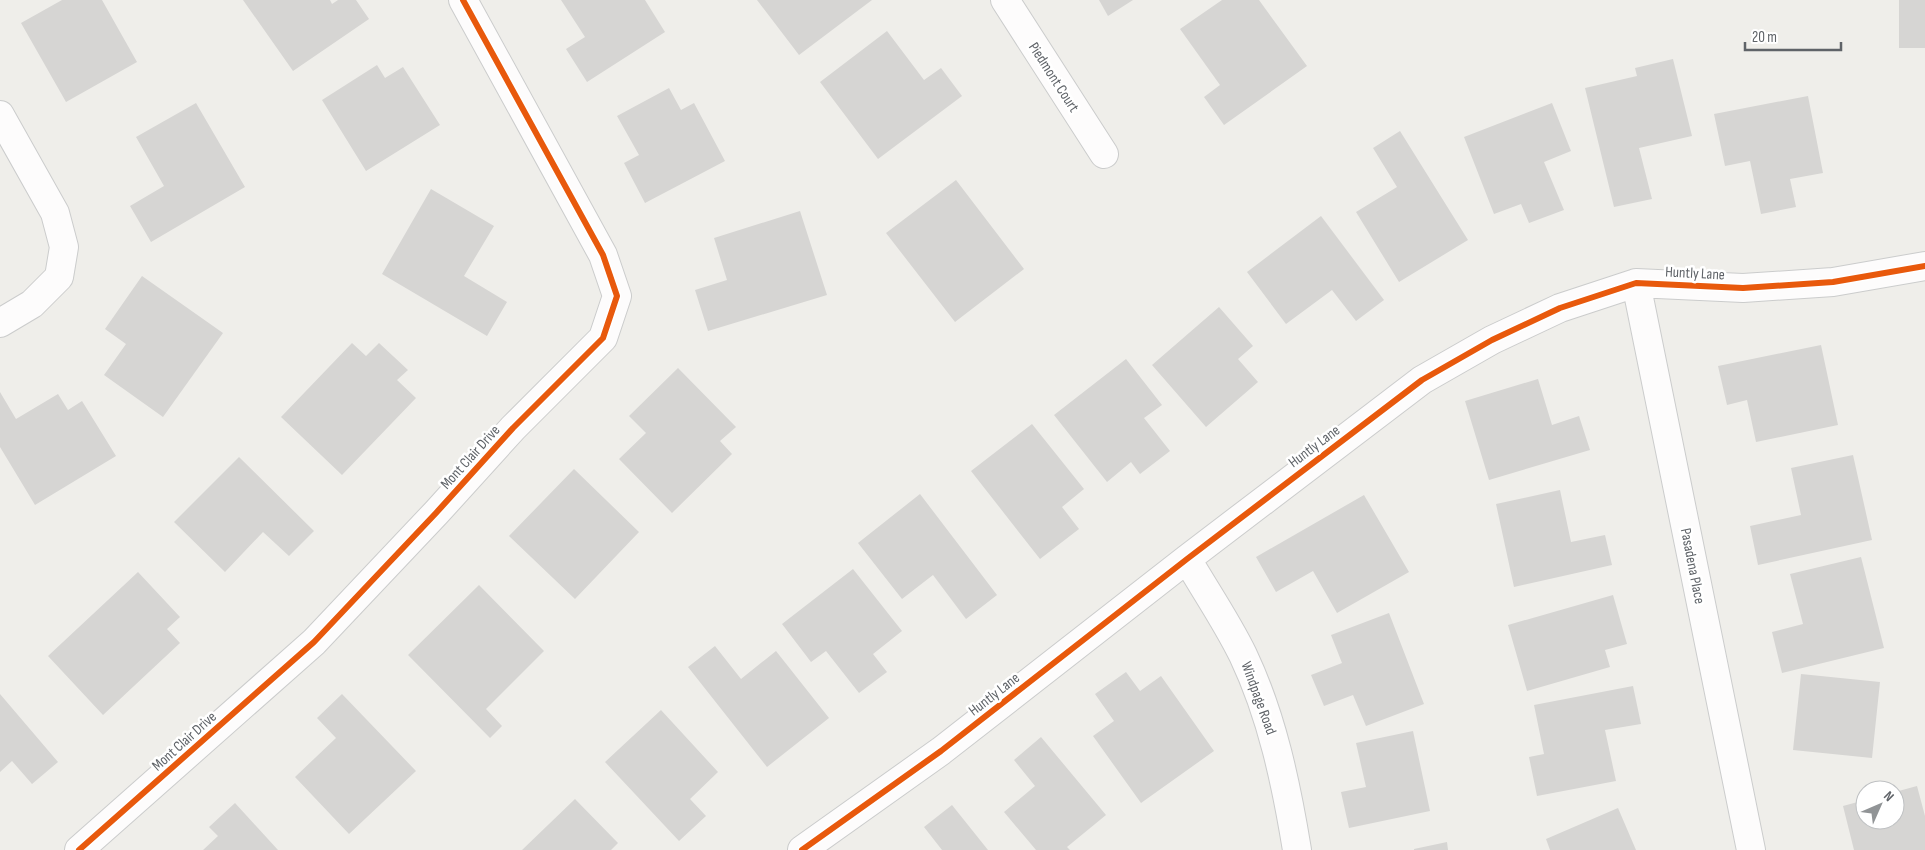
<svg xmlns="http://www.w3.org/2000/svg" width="1925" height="850" viewBox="0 0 1925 850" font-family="'Sofia Sans Condensed',sans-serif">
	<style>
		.building { fill: #d6d5d3 }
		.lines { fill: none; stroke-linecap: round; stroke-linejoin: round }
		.minor-casing { stroke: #cbcccc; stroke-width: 30 }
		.minor { stroke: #fdfcfc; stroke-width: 28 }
		.cycleway-casing { stroke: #fff; stroke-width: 9 }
		.cycleway { stroke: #e8590c; stroke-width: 6 }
		.labels { text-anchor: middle; stroke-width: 5; stroke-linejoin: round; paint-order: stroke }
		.street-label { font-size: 15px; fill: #5f6368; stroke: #fff }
	</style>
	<rect width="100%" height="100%" fill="#efeeea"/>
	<!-- building -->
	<path class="building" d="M62,0h40l35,62 -71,40 -45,-79z
		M243,0h87l2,4 6,-4h18l13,19 -76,52z
		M561,0h84l20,32 -78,50 -21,-33 19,-12z
		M757,0h115l-73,55z
		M1099,0h34l-25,16z
		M1222,0h37l48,66 -83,59 -20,-28 16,-12 -40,-56z
		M1899,0h26v48h-26z
		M887,31l37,49 17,-12 21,28 -84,63 -58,-77z
		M1673,59l19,77 -53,12 13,51 -38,8 -29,-119 52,-12 -2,-8z
		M377,65l8,13 18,-11 37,58 -74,46 -44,-71z
		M669,88l12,22 13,-7 31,58 -80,42 -21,-40 15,-8 -22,-39z
		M1808,96l15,77 -33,6 6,28 -35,7 -11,-53 -25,5 -11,-52z
		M196,103l49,84 -94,55 -21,-36 34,-20 -28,-49z
		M1552,103l19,48 -27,11 20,48 -35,13 -8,-19 -27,10 -30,-77z
		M1400,131l68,109 -69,42 -43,-70 41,-25 -24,-39z
		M956,180l68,89 -69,53 -69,-89z
		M431,189l63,37 -30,50 43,26 -20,34 -105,-62z
		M800,211l27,84 -119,36 -13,-41 32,-10 -13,-42z
		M1321,216l63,84 -28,21 -24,-31 -46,34 -39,-52z
		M142,276l81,57 -60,84 -59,-42 22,-31 -21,-15z
		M1219,307l34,39 -15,13 20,23 -52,45 -54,-62z
		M352,343l14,13 13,-13 29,27 -11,10 19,18 -74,77 -61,-58z
		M1821,345l17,80 -82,17 -9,-42 -20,5 -9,-39z
		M1126,359l36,46 -18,13 26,33 -30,23 -9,-12 -24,20 -53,-67z
		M678,368l58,59 -16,14 12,13 -60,59 -53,-54 27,-26 -17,-17z
		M1538,379l14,46 27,-9 11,34 -101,30 -24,-79z
		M0,392l16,27 42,-25 10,16 14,-9 34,55 -81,49 -35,-58z
		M1032,424l52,65 -22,18 17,22 -39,30 -69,-88z
		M1853,455l19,85 -114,25 -8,-39 51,-11 -10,-47z
		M239,457l75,74 -25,25 -26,-24 -38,40 -51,-50z
		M574,469l65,63 -64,67 -66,-63z
		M1560,490l11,52 34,-7 7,30 -98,22 -18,-83z
		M920,494l77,101 -31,24 -33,-44 -31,24 -44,-56z
		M1364,495l45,77 -72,41 -24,-42 -37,21 -20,-35z
		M1861,557l23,91 -102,25 -10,-41 31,-8 -13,-50z
		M853,569l49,62 -29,23 14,18 -28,21 -33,-42 -15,11 -29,-38z
		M138,572l42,45 -13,12 13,14 -77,72 -55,-59z
		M479,585l65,66 -58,58 16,17 -12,12 -82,-83z
		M1613,595l14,49 -22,6 5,17 -83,24 -19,-66z
		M1389,613l35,91 -58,22 -13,-31 -29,11 -13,-31 31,-12 -11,-28z
		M715,646l26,33 35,-28 53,67 -62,49 -79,-100z
		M1126,672l14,19 21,-15 53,75 -73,52 -48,-67 21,-15 -19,-27z
		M1801,674l79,8 -8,76 -79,-8z
		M1633,686l8,38 -36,6 11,51 -79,15 -8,-39 15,-3 -10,-49z
		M0,694l58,68 -26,22 -20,-23 -12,11z
		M342,694l74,77 -67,63 -54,-57 41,-39 -19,-20z
		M661,710l57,62 -28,27 16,17 -27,25 -74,-79z
		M1413,731l17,80 -81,17 -8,-36 25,-5 -10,-44z
		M1041,737l65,78 -39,32 3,3h-34l-32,-38 31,-26 -21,-26z
		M1917,786l8,30v34h-71l-11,-44 22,-6v20h30v-28z
		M575,799l43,44 -7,7h-89z
		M235,803l43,47h-75l15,-14 -9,-9z
		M952,805l36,45h-46l-18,-23z
		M1618,808l18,42h-86l-4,-11z
		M1447,842l1,8h-34v-1z"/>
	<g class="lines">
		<defs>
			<path id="minor" d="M1005,0l99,154
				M0,115l55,98 9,34 -5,30 -27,27 -32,19
				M1636,283l115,567
				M1187,559c18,31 40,63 56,96 29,61 43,128 54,195
				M79,850l235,-208 122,-129 77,-85 90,-90 14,-42 -14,-41 -140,-255
				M802,850l139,-99 246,-192 235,-179 70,-40 68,-32 76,-25 107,5 90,-6 92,-16"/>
		</defs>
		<!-- minor casing -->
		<use href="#minor" class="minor-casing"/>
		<!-- minor -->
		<use href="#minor" class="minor"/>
		<defs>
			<path id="cycleway" d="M79,850l235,-208 122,-129 77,-85 90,-90 14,-42 -14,-41 -140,-255
				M802,850l139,-99 246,-192 235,-179 70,-40 68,-32 76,-25 107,5 90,-6 92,-16"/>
		</defs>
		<!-- cycleway casing -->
		<use href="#cycleway" class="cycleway-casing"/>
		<!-- cycleway -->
		<use href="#cycleway" class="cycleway"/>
	</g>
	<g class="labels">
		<!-- street labels -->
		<g class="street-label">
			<text transform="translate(1054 77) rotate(57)" y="5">Piedmont Court</text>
			<text transform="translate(1695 273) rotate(3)" y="5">Huntly Lane</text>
			<text transform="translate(1314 446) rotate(-37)" y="5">Huntly Lane</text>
			<text transform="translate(470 457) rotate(-48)" y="5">Mont Clair Drive</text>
			<text transform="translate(1693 566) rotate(79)" y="5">Pasadena Place</text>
			<text transform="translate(994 694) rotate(-38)" y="5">Huntly Lane</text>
			<text transform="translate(1259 698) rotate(70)" y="5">Windpage Road</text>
			<text transform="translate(184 741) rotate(-42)" y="5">Mont Clair Drive</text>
		</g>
	</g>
	<!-- north arrow -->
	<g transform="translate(1880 805) rotate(45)"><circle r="24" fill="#ffffff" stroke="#bfc1c3"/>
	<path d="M0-4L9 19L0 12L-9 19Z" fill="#919496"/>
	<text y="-8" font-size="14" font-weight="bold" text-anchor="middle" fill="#5f6368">N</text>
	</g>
	<!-- scale -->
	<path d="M1745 42v8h96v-8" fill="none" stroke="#5f6368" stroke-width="2.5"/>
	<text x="1752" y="42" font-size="15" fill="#5f6368" stroke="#ffffff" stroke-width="4" paint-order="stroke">20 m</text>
</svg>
